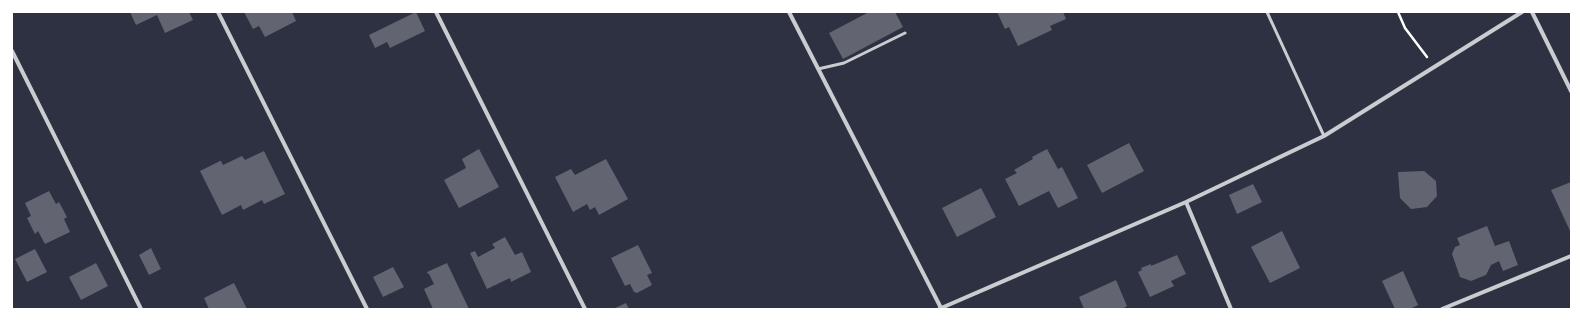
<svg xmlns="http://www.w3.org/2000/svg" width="1583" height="321" viewBox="0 0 1583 321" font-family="Helvetica,sans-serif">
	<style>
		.building { fill: #626471 }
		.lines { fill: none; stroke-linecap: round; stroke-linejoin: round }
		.path { stroke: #fff; stroke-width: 2.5 }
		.service { stroke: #caccd0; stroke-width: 3 }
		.minor { stroke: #caccd0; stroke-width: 4 }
	</style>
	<rect width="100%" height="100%" fill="#2d3142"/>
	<!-- building -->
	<path class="building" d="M130,12h59l4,8 -28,13 -8,-18 -21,10z
		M244,12h48l4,9 -31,16 -6,-11 -6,3z
		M416,12l9,19 -35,17 -3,-6 -12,6 -6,-13z
		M869,12h26l8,15 -60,32 -14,-26z
		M997,12h66l3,7 -16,7 2,4 -34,16 -9,-19 -4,2z
		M1129,143l15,28 -42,22 -15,-28z
		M479,149l20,38 -40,21 -15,-28 22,-12 -4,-9z
		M1047,149l11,20 4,-2 16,31 -20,10 -9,-17 -30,15 -14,-27 12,-6 -3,-3 19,-11 -1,-2z
		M264,151l21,43 -21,10 -2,-4 -19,10 -2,-5 -19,10 -22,-44 20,-10h1l2,4 19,-9 3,4z
		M606,159l22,40 -29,16 -4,-8 -5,3 -3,-6 -14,8 -18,-35 16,-8 4,6z
		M1424,171l12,10 1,15 -10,11 -16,2 -11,-11 -2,-26z
		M1571,182v51l-20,-43z
		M1253,184l9,18 -25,12 -8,-19z
		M981,188l15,29 -39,20 -15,-29z
		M49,191l7,13 3,-2 8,15 -3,2 6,13 -25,12 -7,-13 -3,3 -8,-16 4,-2 -6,-13z
		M1487,226l8,20 14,-5 9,24 -15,6 -4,-10 -8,4 -5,10 -15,6 -11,-4 -8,-23 3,-7 5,-2 -3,-7z
		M1282,231l18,37 -30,15 -19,-36z
		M505,237l10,18 7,-3 9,20 -20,10 -1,-4 -23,11 -17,-36 5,-2 3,6 17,-9 -3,-4z
		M638,245l14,28 -5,2 5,10 -15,8 -3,-1 -4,-8 -5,2 -14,-28z
		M151,248l10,21 -12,6 -10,-20z
		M35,249l12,23 -20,10 -12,-23z
		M1177,255l9,19 -15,7 3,5 -24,11 -12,-25 4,-2 -1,-2 10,-4v2z
		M96,263l12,23 -27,14 -12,-23z
		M447,263l22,46h-36l-9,-20 10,-5 -5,-10h-1l-1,-2z
		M393,267l11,20 -21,10 -10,-20z
		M1403,271l15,34 -8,4h-15l-13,-28z
		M1116,280l11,26 -5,3h-38l-5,-12z
		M234,283l13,26h-38l-5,-11z
		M626,303l3,6h-16z"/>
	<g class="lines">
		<!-- path -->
		<path class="path" d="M1398,12l7,16 22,29"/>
		<!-- service -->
		<path class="service" d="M1267,12l57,124
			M818,69l26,-6 61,-30"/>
		<!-- minor -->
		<path class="minor" d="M218,12l149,297
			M436,12l149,297
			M789,12l152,296
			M1532,12l39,79
			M12,51l129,258
			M1186,202l45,107
			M939,309l247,-107 138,-66 198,-124
			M1442,309l129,-53"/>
	</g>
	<!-- border -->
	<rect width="1583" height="321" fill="none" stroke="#ffffff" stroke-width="26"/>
</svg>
